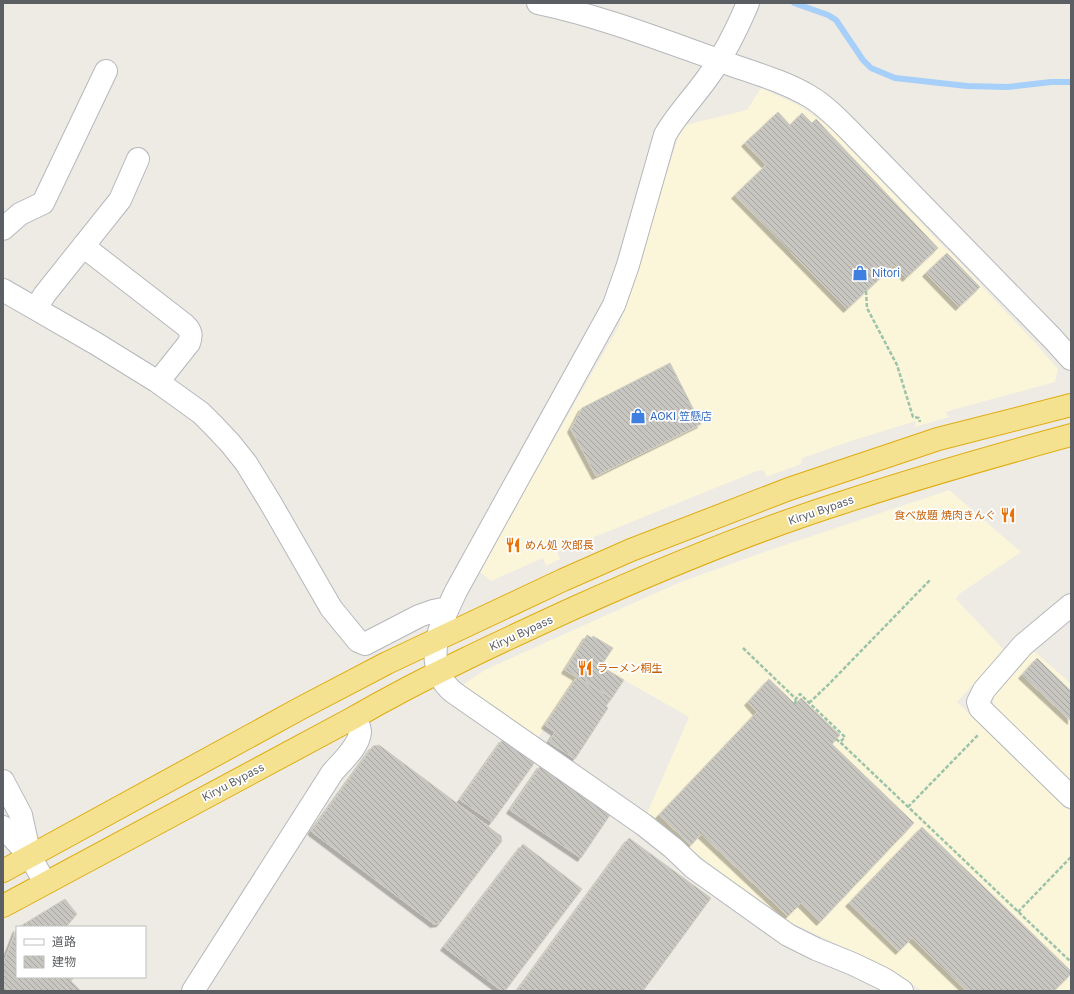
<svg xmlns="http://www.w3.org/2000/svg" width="1074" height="994" viewBox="0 0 1074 994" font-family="Inter,'Noto Sans JP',sans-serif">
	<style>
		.commercial { fill: #fbf5d9 }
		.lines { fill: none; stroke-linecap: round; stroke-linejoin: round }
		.stream { stroke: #a6cff9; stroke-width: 6 }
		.building { fill: url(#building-back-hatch); stroke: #d1cdc1; filter: url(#shadow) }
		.minor-casing { stroke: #b5b8bc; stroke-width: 24 }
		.highway-casing { stroke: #dfac10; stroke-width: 24 }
		.path { stroke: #9bc3a9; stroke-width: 2.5; stroke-dasharray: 4 2; stroke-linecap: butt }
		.minor { stroke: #fff; stroke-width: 22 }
		.highway { stroke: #f5e291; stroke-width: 22 }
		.labels { text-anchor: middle; stroke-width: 3.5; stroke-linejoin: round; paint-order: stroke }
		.shop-label { font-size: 11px; fill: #366cbe; stroke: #fff; text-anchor: start }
		.street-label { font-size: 11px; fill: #5b5e62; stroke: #fff }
		.food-label { font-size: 11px; fill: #c56008; stroke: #fff; text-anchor: start }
	</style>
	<defs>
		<pattern id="building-back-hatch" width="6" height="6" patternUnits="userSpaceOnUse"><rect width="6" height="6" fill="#c8c6c0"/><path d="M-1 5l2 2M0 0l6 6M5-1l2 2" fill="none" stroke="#a5a49f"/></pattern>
		<filter id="shadow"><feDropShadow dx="-3.5" dy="3.5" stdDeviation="0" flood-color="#0004"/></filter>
	</defs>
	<rect width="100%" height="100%" fill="#edebe3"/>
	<!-- commercial -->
	<path class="commercial" d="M761,88l37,17 12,8 21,16 113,118 4,3 88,94 22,25 -3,13 -110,30 4,5 -34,10 1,-6 -62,19 -52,18 -1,6 -35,13 -2,-7 -7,1 -197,80 -3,1 3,7 -14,7 -3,-8 -52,23 -11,-9 42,-77 97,-169 61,-195 5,-6 62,-15z
		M949,490l72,62 -63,43 -2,4 48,51 -47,52 114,110v179h-148l-41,-26 -97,-45 -139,-104 43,-99 -65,-37 -12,18 -35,-21 -42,65 -70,-50 -2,-7 22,-15 146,-66 50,-22 83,-30z
		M1034,651l37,33v100l-78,-75 1,-16 28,-31z"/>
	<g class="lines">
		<!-- stream -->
		<path class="stream" d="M794,3l34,12 8,5 27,40 8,8 24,10 72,8 41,1 43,-5h20"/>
	</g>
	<!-- building -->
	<path class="building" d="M778,112l12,13 12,-12 10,10 4,-4 122,129 -32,30 -12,-13 -47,44 -112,-114 31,-30 -21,-22z
		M947,253l33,34 -21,20 -33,-34z
		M670,363l31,61 -105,52 -25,-47 11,-21z
		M587,635l5,3 1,-2 20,12 -12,18 23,14 -12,18 -47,-28z
		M1037,658l34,33v30l-49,-46z
		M577,677l35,21 -6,8 2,2 -33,51 -26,-17 6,-10 -10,-7z
		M769,679l26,25 6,-6 39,37 -8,9 82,79 -94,99 -19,-19 -13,13 -87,-82 -10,11 -32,-30 98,-103 -9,-10z
		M503,739l32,23 -43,60 -32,-22z
		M379,745l122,91 1,5 -62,82 -6,1 -122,-92v-2l61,-84z
		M541,765l69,50 -29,43 -71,-48z
		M922,827l149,144v3l-17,17h-87l-55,-53 -13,13 -50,-48z
		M629,838l82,60 -68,93h-126z
		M523,844l59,45 -77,102h-3l-58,-44z
		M65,899l12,15 -11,13h-47z
		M17,928v49h37l16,14h-61l-6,-5v-22z
		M54,977h20l-3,4 10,10h-11z"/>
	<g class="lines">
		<defs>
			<path id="minor" d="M538,3c62,13 121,36 180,57 31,12 62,19 91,36 14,8 27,21 39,33l205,210 18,20
				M748,3c-11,26 -23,51 -40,74 -14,20 -31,37 -43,58l-37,130 -14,40 -158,286c-15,32 -36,73 -3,101l191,133 29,23 21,20 94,67 28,14 37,15 31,15 18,12
				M3,229l17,-15 23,-11 63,-132
				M83,246l102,79c6,6 7,10 4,18l-31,39
				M3,290l92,53 63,39 43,31 12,12 17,18 16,20 24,39 61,106 27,33 7,3 54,-28 14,-5 15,-3
				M36,308l9,-14 75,-94 18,-41
				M1071,605l-48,40 -39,45 -6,12 2,6 3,3 88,86
				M3,781l18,34 9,41
				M3,827l27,29 15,27
				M193,991l139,-218c9,-11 27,-26 28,-41 0,-5 -3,-10 -5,-15"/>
			<path id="highway" d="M3,871l298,-163 86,-45 176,-83 68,-30 158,-61 149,-50 133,-34
				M3,906l352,-189c71,-41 145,-75 219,-109 87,-39 176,-76 267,-105 76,-25 153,-47 230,-68"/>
		</defs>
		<!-- minor casing -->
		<use href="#minor" class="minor-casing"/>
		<!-- highway casing -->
		<use href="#highway" class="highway-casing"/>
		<!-- path -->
		<path class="path" d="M866,291l1,17 30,57 16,52 6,1 1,4
			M743,648l53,51 4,-5 45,43 -5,5 231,220
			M809,703l19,-18 103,-106
			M795,704l1,-5
			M836,739l4,3
			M908,807l70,-72
			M1018,912l53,-55"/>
		<!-- minor -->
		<use href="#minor" class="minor"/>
		<!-- highway -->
		<use href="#highway" class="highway"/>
	</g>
	<!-- icons -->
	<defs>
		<symbol id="shop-bare" viewBox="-9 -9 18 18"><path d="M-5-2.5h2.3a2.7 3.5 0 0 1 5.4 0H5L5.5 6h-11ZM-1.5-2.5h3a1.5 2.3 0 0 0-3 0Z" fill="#3f7fe0" stroke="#fff" stroke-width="2.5" paint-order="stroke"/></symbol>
		<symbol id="restaurant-bare" viewBox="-9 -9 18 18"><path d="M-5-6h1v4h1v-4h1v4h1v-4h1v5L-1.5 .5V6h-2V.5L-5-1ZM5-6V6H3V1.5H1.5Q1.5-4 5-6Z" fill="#e8710a" stroke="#fff" stroke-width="2.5" paint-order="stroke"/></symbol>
	</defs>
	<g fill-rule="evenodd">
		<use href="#shop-bare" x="849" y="262" width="22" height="22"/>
		<use href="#shop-bare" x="627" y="405" width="22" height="22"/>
		<use href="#restaurant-bare" x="997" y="504" width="22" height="22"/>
		<use href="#restaurant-bare" x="502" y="534" width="22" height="22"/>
		<use href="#restaurant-bare" x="574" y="657" width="22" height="22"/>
	</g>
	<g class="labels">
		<!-- shop labels -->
		<g class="shop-label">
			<text x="872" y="277">Nitori</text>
			<text x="650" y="420">AOKI 笠懸店</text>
		</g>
		<!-- street labels -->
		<g class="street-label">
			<text transform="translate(821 510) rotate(-19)" y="4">Kiryu Bypass</text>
			<text transform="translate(521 633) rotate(-25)" y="4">Kiryu Bypass</text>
			<text transform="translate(233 782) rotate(-28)" y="4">Kiryu Bypass</text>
		</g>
		<!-- food labels -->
		<g class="food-label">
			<text x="996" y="519" text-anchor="end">食べ放題 焼肉きんぐ</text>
			<text x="525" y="549">めん処 次郎長</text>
			<text x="597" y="672">ラーメン桐生</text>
		</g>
	</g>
	<!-- border -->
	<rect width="1074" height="994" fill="none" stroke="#5b5e62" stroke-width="8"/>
	<!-- legend -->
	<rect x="16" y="926" width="130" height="52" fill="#ffffff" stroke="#bdbfc0"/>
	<rect x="24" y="939" width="20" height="6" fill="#ffffff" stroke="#bdbfc0"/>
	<text x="52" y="946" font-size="12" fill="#5b5e62">道路</text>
	<rect x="24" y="956" width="20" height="12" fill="url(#building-back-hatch)" stroke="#bdbfc0"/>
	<text x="52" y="966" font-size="12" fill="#5b5e62">建物</text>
</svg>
